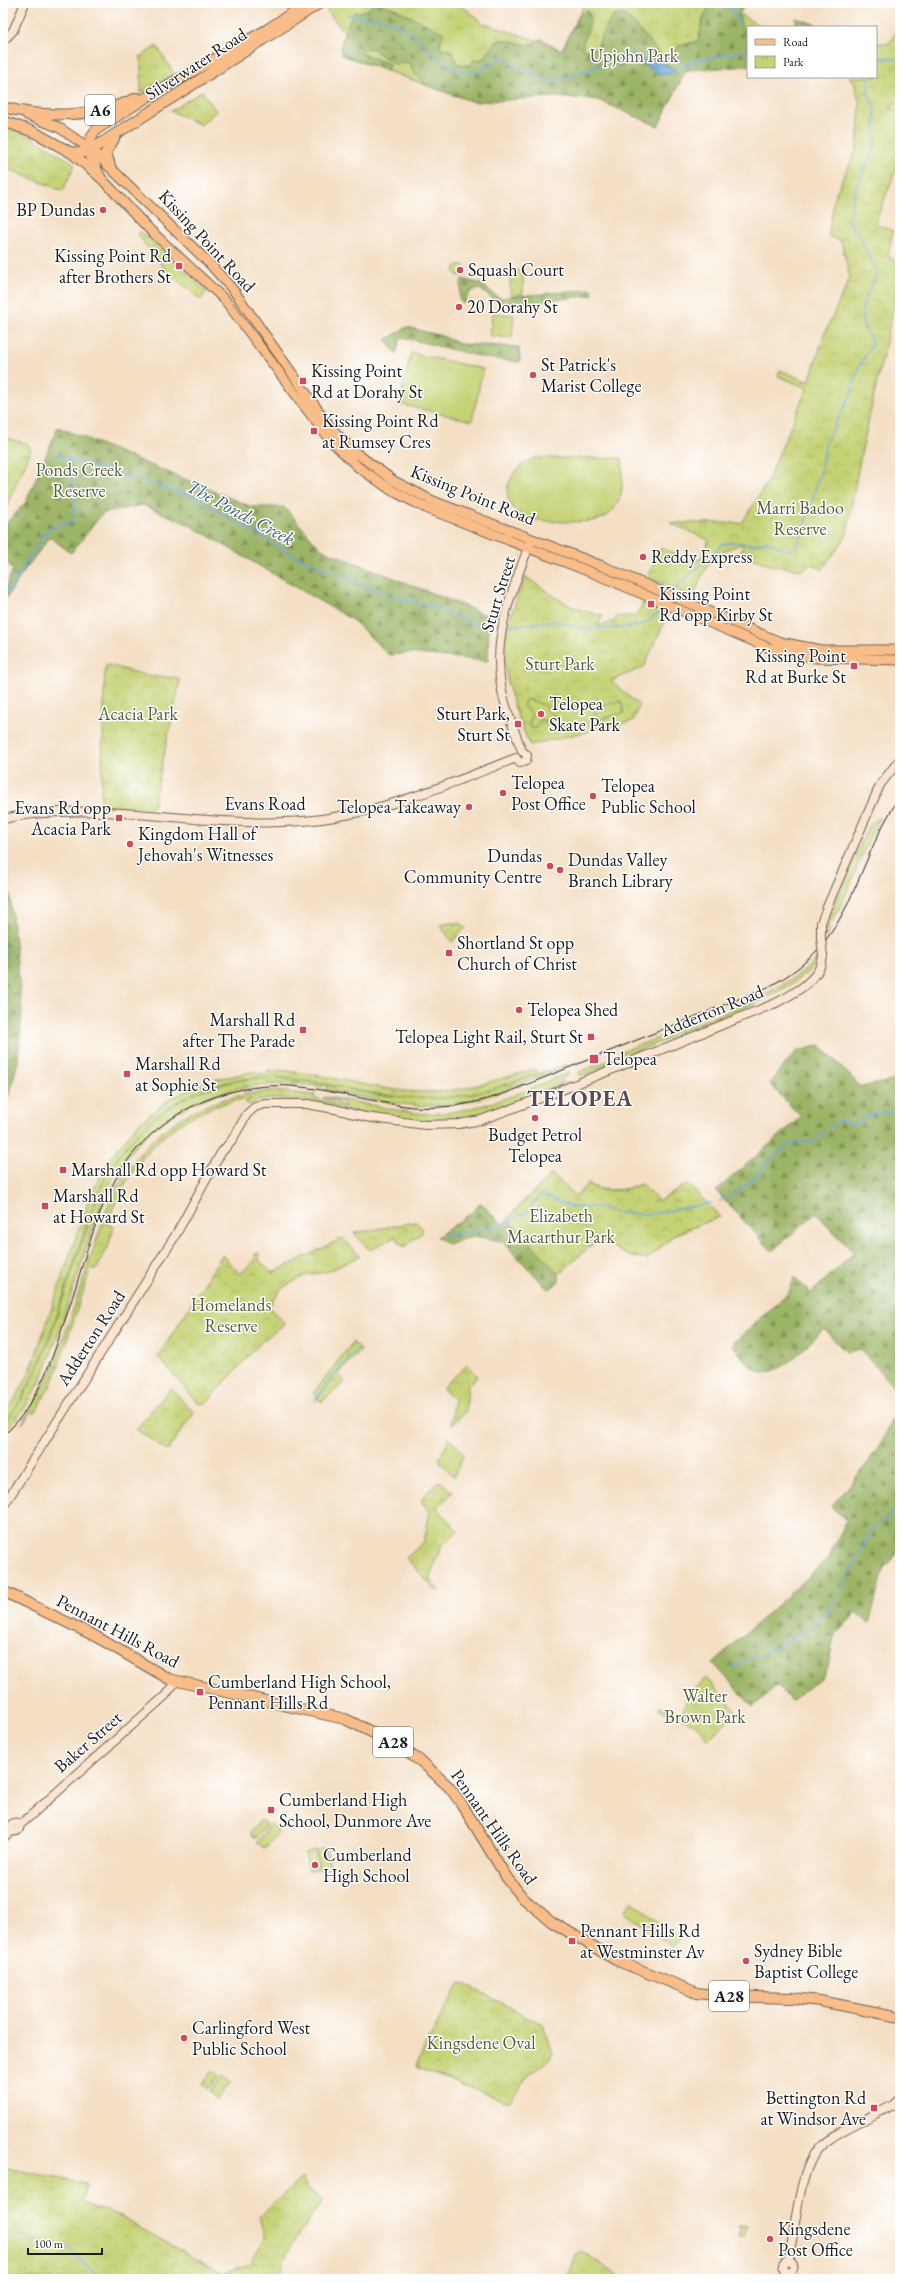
<svg xmlns="http://www.w3.org/2000/svg" width="903" height="2282" viewBox="0 0 903 2282" font-family="'EB Garamond',serif">
	<style>
		.grass { fill: url(#grass-tufts); stroke: #707748 }
		.forest { fill: url(#forest-firs); stroke: #5c6841 }
		.park { fill: url(#park-crowns); stroke: #707748 }
		.garden { fill: url(#garden-furrows); stroke: #707748 }
		.pitch { fill: #c5d274; stroke: #707748 }
		.water { fill: url(#water-waves); stroke: #44617c }
		.lines { fill: none; stroke-linecap: round; stroke-linejoin: round }
		.stream { stroke: #6ca6dc; stroke-width: 1.5 }
		.secondary-casing { stroke: #686057; stroke-width: 10 }
		.primary-casing { stroke: #686057; stroke-width: 11 }
		.highway-casing { stroke: #686057; stroke-width: 12 }
		.secondary { stroke: #fce5d0; stroke-width: 8 }
		.primary { stroke: #f8bd89; stroke-width: 9 }
		.highway { stroke: #f8bd89; stroke-width: 10 }
		.tram { stroke: #1c1c1c; stroke-width: 1 }
		.secondary-bridge-casing { stroke: #686057; stroke-width: 10; stroke-linecap: butt }
		.secondary-bridge { stroke: #fce5d0; stroke-width: 8 }
		.poi-dot { fill: #d1495b; stroke: #fff; stroke-width: 1.5 }
		.labels { text-anchor: middle; stroke-width: 3; stroke-linejoin: round; paint-order: stroke }
		.shield { fill: #fff; stroke: #606060; stroke-width: 1 }
		.shield-label { font-size: 17px; font-weight: bold; fill: #1c1c1c }
		.park-label { font-size: 18px; fill: #575c3b; stroke: #fff }
		.street-label { font-size: 18px; fill: #1c1c1c; stroke: #fff }
		.poi-label { font-size: 18px; fill: #1c1c1c; stroke: #fff; text-anchor: start }
		.water-label { font-size: 19px; font-style: italic; fill: #405a72; stroke: #fff }
		.district-label { font-size: 22px; font-weight: bold; letter-spacing: 1px; fill: #5a4a50; stroke: #fff }
	</style>
	<defs>
		<pattern id="grass-tufts" width="24" height="20" patternUnits="userSpaceOnUse"><rect width="24" height="20" fill="#c5d274"/><path d="M3 7l-1-3M5 7V3M7 7l1-3M15 17l-1-3M17 17v-4M19 17l1-3" fill="none" stroke="#a9b464"/></pattern>
		<pattern id="forest-firs" width="22" height="20" patternUnits="userSpaceOnUse"><rect width="22" height="20" fill="#9cb466"/><path d="M5 1l3.5 6h-7zM16 11l3.5 6h-7z" fill="#7e9253"/></pattern>
		<pattern id="park-crowns" width="20" height="18" patternUnits="userSpaceOnUse"><rect width="20" height="18" fill="#c5d274"/><path d="M2 6a3 3 0 1 1 6 0M12 15a3 3 0 1 1 6 0" fill="none" stroke="#a9b464"/></pattern>
		<pattern id="garden-furrows" width="10" height="10" patternUnits="userSpaceOnUse"><rect width="10" height="10" fill="#c5d274"/><path d="M-1 1l2-2M0 10L10 0M9 11l2-2" fill="none" stroke="#a9b464"/></pattern>
		<pattern id="water-waves" width="16" height="10" patternUnits="userSpaceOnUse"><rect width="16" height="10" fill="#6ca6dc"/><path d="M0 5q4-4 8 0t8 0" fill="none" stroke="#5886b2"/></pattern>
	</defs>
	<rect width="100%" height="100%" fill="#fff"/>
	<filter id="ink" filterUnits="userSpaceOnUse"><feTurbulence type="fractalNoise" baseFrequency=".025" numOctaves="2"/><feDisplacementMap in="SourceGraphic" scale="8" xChannelSelector="R" yChannelSelector="G"/><feConvolveMatrix kernelMatrix="1 2 1 2 8 2 1 2 1" color-interpolation-filters="sRGB"/></filter>
	<filter id="wash" filterUnits="userSpaceOnUse"><feTurbulence type="fractalNoise" baseFrequency=".012" numOctaves="4" result="noise"/><feDisplacementMap in="SourceGraphic" scale="16" xChannelSelector="R" yChannelSelector="G"/><feGaussianBlur stdDeviation="0.9" result="paint"/><feColorMatrix in="noise" values="0 0 0 0 0 0 0 0 0 0 0 0 0 0 0 0 0 1.4 0 .05"/><feComposite in="paint" operator="in"/></filter>
	<g filter="url(#wash)">
		<rect width="100%" height="100%" fill="#f4dfc4"/>
		<!-- grass -->
		<path class="grass" d="M331,3h128l24,20 56,18 2,-2 20,12 24,-48h161l-7,11 23,13h-14v39l-62,4 -28,56 -62,-27 -49,-2 -73,5 -132,-47 -1,-5 3,-18 -19,-24z
			M878,818l2,1c-22,35 -29,76 -53,109l3,3 -5,7 -1,-6 2,-10 42,-95z
			M818,956c-3,33 -153,84 -185,96l-7,7 -4,-8c52,-19 167,-56 196,-95z
			M620,1056l-6,7 -34,13 -1,-4z
			M567,1064v2c-39,14 -79,35 -121,39 -40,4 -81,-8 -120,-15l1,-5 51,10 68,3 53,-11z
			M570,1072l-10,9 1,2 9,-1 -20,6 -58,24 -34,8 -39,1 -73,-11 -2,-8 -21,-4c6,-3 77,14 92,15 55,4 105,-20 155,-41z
			M274,1077l50,7 -1,3c-81,-13 -168,15 -210,91 -12,22 -18,45 -26,68 -15,46 -29,93 -48,138l-15,25 -21,25v-10l20,-27 20,-40 61,-179 23,-34 14,-17 17,-13 38,-22 38,-11z
			M274,1091l41,4 -1,4 29,6v4c-26,-5 -70,-18 -93,-4l-6,-3 8,-4c-10,0 -20,4 -29,6 -60,18 -96,63 -116,120l7,3 -6,20 -12,23 -5,-2 -37,111 -19,34 -3,-2 -10,13 31,-55 54,-160c30,-74 88,-113 167,-118z
			M739,2226h8l-3,12h-5l2,-9z"/>
		<!-- forest -->
		<path class="forest" d="M376,3l20,6 48,24 -5,13 13,5 5,12 12,3 5,-6 9,-1 13,-17 6,-3 26,6 13,-6 21,12 17,-36 9,-5c6,13 -4,25 -6,38l6,3 10,-5 3,-10 12,-20 10,-2c17,14 27,31 44,46l12,-14 19,-5 4,-20 9,-18h35l-7,11 3,15 6,9v28l-62,4 -28,56 -62,-27 -49,-2 -73,5 -49,-17 -13,-14 -1,-6 -5,-3 -10,3 -25,-17 -12,4 30,12 -2,7 -45,-16c-4,-14 6,-30 11,-42l14,-3z
			M796,18l28,9h-28z
			M462,279l19,5 18,14 93,-9 1,6 -73,9 -22,-1 -18,-14 -9,2 -8,13 -4,-5z
			M407,327l35,9 18,8 59,3 1,15 -34,-4 -85,-21 -5,17 -10,-14z
			M58,427l194,80h32l37,42 168,67 -1,45 -80,-8 -19,2 -35,-34 -166,-97 -45,-19 -40,8 -32,40 -21,-16 -24,31 -23,35v-10l10,-23 -10,-14v-29l23,-25z
			M3,828l19,183 -4,51 -15,53z
			M820,1045l41,42 39,-8v471l-16,18 -15,55 -12,-11 -23,24 -6,31 -8,12 -29,22 -14,-16 -24,22 -40,-44 114,-103 20,-40 -16,-13c32,-37 53,-60 69,-107l-5,-12 -35,-39 -14,3 -22,-23c-15,13 -46,53 -68,41 -8,-4 -16,-16 -22,-23v-4l55,-51 6,-15 16,16 43,-40 -38,-40 -44,38 -56,-60 85,-74 -32,-34 27,-31z
			M553,1175l23,21 12,-13c13,11 39,7 54,1l17,17 29,-17 32,33 -45,17 -27,25 -19,-3 -30,-18 -40,36v7l-10,9 -47,-49 -29,-5 -25,8 -11,-7 34,-24 10,-10 21,21 47,-48z"/>
		<!-- park -->
		<path class="park" d="M900,25v77l-11,7h11v50l-25,65 18,7 -5,24 12,10v13l-40,181 -14,78 -24,33 -9,-6 -11,6 -32,-5 -29,-11 2,-10c-35,9 -37,23 -50,53l-45,-20 13,-29 28,12h11l9,-20 -39,-17h72l25,-41 40,-94 -29,-12 2,-6 29,12 15,-47 26,-57 -9,-37 -13,-5 7,-41 22,-46 3,-46 -6,-21 -5,-5h27v-34h14z
			M157,46l17,28 -33,19v-37z
			M202,91l14,20 -15,14 -30,-14z
			M3,127l27,9 45,28 -12,27 -60,-24z
			M140,231l67,60 -6,9 -35,-29 -28,-36z
			M523,270v24l-13,2v-25z
			M3,437l25,7 3,7 -24,54 -4,3z
			M526,577c24,16 46,35 77,38l-5,11 16,-5 3,-5h20l6,-13 25,11 -24,53 -33,14 28,24 -6,16 -103,24c-15,-33 -28,-67 -25,-104 2,-22 13,-44 21,-64z
			M108,665l40,11 30,2 2,3 -27,125 -4,2 -46,-2 -2,-3 4,-136z
			M535,1069l3,5c-14,3 -26,9 -39,13 -25,8 -51,12 -77,11 -44,0 -86,-14 -130,-19 -84,-11 -165,38 -195,118 -13,34 -24,68 -35,103 -15,44 -28,88 -59,124v-12l10,-10 17,-30 60,-176 20,-38 27,-33 34,-27 38,-17 47,-10 1,3 11,-1v-3c52,0 102,21 154,22 38,1 77,-13 113,-23z
			M553,1175l23,21 12,-13c13,12 39,7 54,1l17,17 29,-17 32,33 -45,17 -27,25 -19,-3 -30,-18 -40,36 -51,-56 41,-42z
			M416,1222l6,6v5l-18,14 -9,-10 -25,13 -16,-17z
			M343,1238l17,18 -33,16 -21,3 -24,13 -13,19 16,17 -23,17 -56,62 -7,1 -41,-47 64,-102 18,19 15,-13v-7l4,-1 1,8 12,12z
			M353,1342l8,9 -23,23 7,8 -24,20 -8,-9z
			M467,1365l11,11 -10,9 -2,26 -15,14 3,-25 -12,-12z
			M171,1388l23,25 -27,38 -31,-22z
			M449,1438l15,16 -10,23 -15,-17z
			M440,1481l13,11 -16,16 21,23 -17,15 -12,33 10,11 -2,2 -31,-34 18,-16 6,-31 -9,-10 4,-7z
			M706,1678l31,34 -29,27 -14,-16 -35,-14 1,-3 18,8 5,-3 5,-16z
			M463,1983l79,41 11,29 -3,6 -24,19 -16,23h-5l-88,-33 -1,-4 43,-80z
			M3,2167l83,17 -4,18 33,12 106,59 29,-9 15,-25 -6,-23 43,-38 4,9 17,14c-19,25 -38,47 -45,78h-275z
			M582,2251l41,28h-56l8,-24z"/>
		<!-- garden -->
		<path class="garden" d="M450,923h10l6,5 -14,14 -12,-17z"/>
		<!-- pitch -->
		<path class="pitch" d="M454.5 270a5.5 5.5 0 1 1 11 0a5.5 5.5 0 1 1-11 0Z
			M492,313l22,2 -2,23 -22,-2z
			M411,353l72,16 -11,52 -73,-17z
			M534,458h88c0,15 3,35 -6,48 -4,7 -11,12 -19,14 -13,3 -62,3 -73,-4 -30,-16 -15,-47 10,-58z
			M526,699l16,5 12,13 -3,4 -11,-1 -4,8h-5l-2,-5 3,-8 -9,-10z
			M621,701l3,12 -27,7 -3,-12z
			M261,1820l6,5 -11,13 -6,-5z
			M271,1824l8,7 -14,18 -8,-7z
			M326,1848l4,19 -10,2 -4,-19z
			M315,1850l4,19 -10,2 -4,-18z
			M632,1901l47,38 -6,8 -49,-35z
			M213,2070l6,6 -11,13 -6,-5z
			M223,2075l8,7 -14,17 -8,-7z"/>
		<!-- water -->
		<path class="water" d="M651,59l25,10 -1,2c-14,8 -22,0 -33,-9z"/>
		<g class="lines">
			<!-- stream -->
			<path class="stream" d="M727,3l14,22
				M347,15c18,1 35,3 51,10 23,10 48,50 73,48 11,-1 21,-9 30,-15l26,14 28,10 39,-15 25,-3 6,-8 11,-2 10,6
				M876,61l12,-3 12,1
				M674,69l21,-8 53,-11
				M55,454l12,4
				M676,588l47,-44 13,-2 16,3 15,-4c12,4 25,20 33,-2l21,-69 5,-29 25,-46 6,-25 14,-24v-6l-8,-15 -1,-9v-9l15,-34 -17,-34 -9,-13 -2,-6 6,-30 20,-44v-36l-7,-18 2,-15
				M3,599l45,-70 25,-8 3,-26 -9,-37 125,38 99,58 85,37 61,17 41,18h17
				M510,626l44,-5 32,8 47,-2 10,-3 19,-13
				M3,946l3,4 -3,9
				M828,1129l12,-9 12,4 24,-12h24
				M720,1201c12,-5 24,-13 33,-23 18,-19 31,-40 60,-36l11,-10
				M444,1236l58,-11 25,-13 14,-18 30,13h31l13,6 35,1 61,-11
				M315,1401l15,-21 28,-31
				M733,1667l75,-36 22,-21 42,-81 28,-22
				M3,2231l67,19 31,29"/>
		</g>
	</g>
	<g filter="url(#ink)">
		<g class="lines">
			<defs>
				<path id="secondary" d="M3,41l10,-10 12,-28
					M522,751c-7,-19 -16,-40 -20,-60 -11,-53 10,-100 28,-148
					M516,758l4,5 6,-2 1,-6 -5,-4
					M3,819c93,-20 188,7 281,3 83,-2 157,-35 232,-64
					M821,938v-15l6,-16 53,-122 20,-26
					M3,1507l172,-271 46,-83 11,-13 15,-26 8,-7 10,-3h42l28,5 30,8 61,8 33,-1 22,-4 73,-27 222,-90c19,-10 45,-24 47,-47
					M10.5 1827a4.5 4.5 0 1 1 9 0a4.5 4.5 0 1 1-9 0Z
					M20,1825l145,-129 11,-15
					M3,1839l9,-8
					M788,2261c8,-31 10,-95 34,-116 20,-17 48,-27 71,-40l7,-7
					M782.5 2267a5.5 5.5 0 1 1 11 0a5.5 5.5 0 1 1-11 0Z"/>
				<path id="primary" d="M27,115l31,12 34,23 118,114 24,27 96,136 26,26 38,28 39,20 169,65 178,76 41,8h79
					M70,152l30,25 49,52 76,71 104,139 29,28 33,23 35,18 172,67 171,73 47,10 84,2"/>
				<path id="highway" d="M3,107c42,12 94,10 134,-9
					M3,121l31,11 36,20 9,1 10,-2 231,-148
					M110,166l-4,-14 8,-13
					M100,177c-8,-17 -18,-32 -3,-48l50,-32 121,-68 39,-26
					M3,1591l92,45 74,43 176,40 45,22 32,21 27,25 12,16 46,75 16,20 29,24 64,38 81,33 28,3 67,2 28,3 80,16"/>
			</defs>
			<!-- secondary casing -->
			<use href="#secondary" class="secondary-casing"/>
			<!-- primary casing -->
			<use href="#primary" class="primary-casing"/>
			<!-- highway casing -->
			<use href="#highway" class="highway-casing"/>
			<!-- secondary -->
			<use href="#secondary" class="secondary"/>
			<!-- primary -->
			<use href="#primary" class="primary"/>
			<!-- highway -->
			<use href="#highway" class="highway"/>
			<!-- tram -->
			<path class="tram" d="M3,1436c36,-32 49,-78 64,-122 15,-44 26,-93 48,-134 35,-63 105,-98 176,-94 41,3 82,17 122,21 33,2 62,-3 93,-14l262,-106c88,-45 83,-119 132,-190"/>
			<defs>
				<path id="secondary-bridge" d="M821,938l2,18"/>
			</defs>
			<!-- secondary-bridge casing -->
			<use href="#secondary-bridge" class="secondary-bridge-casing"/>
			<!-- secondary-bridge -->
			<use href="#secondary-bridge" class="secondary-bridge"/>
		</g>
	</g>
	<!-- markers -->
	<g class="poi-dot">
		<circle cx="103" cy="210" r="4"/>
		<rect x="175" y="262" width="8" height="8" rx="2"/>
		<circle cx="460" cy="270" r="4"/>
		<circle cx="459" cy="307" r="4"/>
		<circle cx="533" cy="375" r="4"/>
		<rect x="299" y="377" width="8" height="8" rx="2"/>
		<rect x="310" y="427" width="8" height="8" rx="2"/>
		<circle cx="643" cy="557" r="4"/>
		<rect x="647" y="600" width="8" height="8" rx="2"/>
		<rect x="850" y="662" width="8" height="8" rx="2"/>
		<circle cx="541" cy="714" r="4"/>
		<rect x="514" y="720" width="8" height="8" rx="2"/>
		<circle cx="503" cy="793" r="4"/>
		<circle cx="593" cy="796" r="4"/>
		<circle cx="469" cy="807" r="4"/>
		<rect x="115" y="814" width="8" height="8" rx="2"/>
		<circle cx="130" cy="844" r="4"/>
		<circle cx="550" cy="866" r="4"/>
		<circle cx="560" cy="870" r="4"/>
		<rect x="445" y="949" width="8" height="8" rx="2"/>
		<circle cx="519" cy="1010" r="4"/>
		<rect x="299" y="1026" width="8" height="8" rx="2"/>
		<rect x="587" y="1033" width="8" height="8" rx="2"/>
		<rect x="589" y="1054" width="10" height="10" rx="2"/>
		<rect x="123" y="1070" width="8" height="8" rx="2"/>
		<circle cx="535" cy="1118" r="4"/>
		<rect x="59" y="1166" width="8" height="8" rx="2"/>
		<rect x="41" y="1202" width="8" height="8" rx="2"/>
		<rect x="196" y="1688" width="8" height="8" rx="2"/>
		<rect x="267" y="1806" width="8" height="8" rx="2"/>
		<circle cx="315" cy="1865" r="4"/>
		<rect x="568" y="1937" width="8" height="8" rx="2"/>
		<circle cx="746" cy="1961" r="4"/>
		<circle cx="184" cy="2038" r="4"/>
		<rect x="870" y="2104" width="8" height="8" rx="2"/>
		<circle cx="770" cy="2239" r="4"/>
	</g>
	<g class="labels">
		<!-- shield labels -->
		<g class="shield">
			<rect x="85" y="95" width="30" height="30" rx="3"/>
			<rect x="373" y="1727" width="40" height="30" rx="3"/>
			<rect x="709" y="1981" width="40" height="30" rx="3"/>
		</g>
		<g class="shield-label">
			<text x="100" y="116">A6</text>
			<text x="393" y="1748">A28</text>
			<text x="729" y="2002">A28</text>
		</g>
		<!-- park labels -->
		<g class="park-label">
			<text x="634" y="62">Upjohn Park</text>
			<text x="79" y="476">Ponds Creek<tspan x="79" dy="21">Reserve</tspan></text>
			<text x="800" y="514">Marri Badoo<tspan x="800" dy="21">Reserve</tspan></text>
			<text x="560" y="670">Sturt Park</text>
			<text x="138" y="720">Acacia Park</text>
			<text x="561" y="1222">Elizabeth<tspan x="561" dy="21">Macarthur Park</tspan></text>
			<text x="231" y="1311">Homelands<tspan x="231" dy="21">Reserve</tspan></text>
			<text x="705" y="1702">Walter<tspan x="705" dy="21">Brown Park</tspan></text>
			<text x="481" y="2049">Kingsdene Oval</text>
		</g>
		<!-- street labels -->
		<g class="street-label">
			<text transform="translate(196 64) rotate(-33)" y="6">Silverwater Road</text>
			<text transform="translate(207 241) rotate(47)" y="6">Kissing Point Road</text>
			<text transform="translate(473 495) rotate(22)" y="6">Kissing Point Road</text>
			<text transform="translate(498 594) rotate(-73)" y="6">Sturt Street</text>
			<text x="265" y="810">Evans Road</text>
			<text transform="translate(712 1011) rotate(-22)" y="6">Adderton Road</text>
			<text transform="translate(91 1338) rotate(-57)" y="6">Adderton Road</text>
			<text transform="translate(118 1631) rotate(28)" y="6">Pennant Hills Road</text>
			<text transform="translate(88 1742) rotate(-41)" y="6">Baker Street</text>
			<text transform="translate(494 1827) rotate(55)" y="6">Pennant Hills Road</text>
		</g>
		<!-- poi labels -->
		<g class="poi-label">
			<text x="95" y="216" text-anchor="end">BP Dundas</text>
			<text x="171" y="262" text-anchor="end">Kissing Point Rd<tspan x="171" dy="21">after Brothers St</tspan></text>
			<text x="468" y="276">Squash Court</text>
			<text x="467" y="313">20 Dorahy St</text>
			<text x="541" y="371">St Patrick's<tspan x="541" dy="21">Marist College</tspan></text>
			<text x="311" y="377">Kissing Point<tspan x="311" dy="21">Rd at Dorahy St</tspan></text>
			<text x="322" y="427">Kissing Point Rd<tspan x="322" dy="21">at Rumsey Cres</tspan></text>
			<text x="651" y="563">Reddy Express</text>
			<text x="659" y="600">Kissing Point<tspan x="659" dy="21">Rd opp Kirby St</tspan></text>
			<text x="846" y="662" text-anchor="end">Kissing Point<tspan x="846" dy="21">Rd at Burke St</tspan></text>
			<text x="549" y="710">Telopea<tspan x="549" dy="21">Skate Park</tspan></text>
			<text x="510" y="720" text-anchor="end">Sturt Park,<tspan x="510" dy="21">Sturt St</tspan></text>
			<text x="511" y="789">Telopea<tspan x="511" dy="21">Post Office</tspan></text>
			<text x="601" y="792">Telopea<tspan x="601" dy="21">Public School</tspan></text>
			<text x="461" y="813" text-anchor="end">Telopea Takeaway</text>
			<text x="111" y="814" text-anchor="end">Evans Rd opp<tspan x="111" dy="21">Acacia Park</tspan></text>
			<text x="138" y="840">Kingdom Hall of<tspan x="138" dy="21">Jehovah's Witnesses</tspan></text>
			<text x="542" y="862" text-anchor="end">Dundas<tspan x="542" dy="21">Community Centre</tspan></text>
			<text x="568" y="866">Dundas Valley<tspan x="568" dy="21">Branch Library</tspan></text>
			<text x="457" y="949">Shortland St opp<tspan x="457" dy="21">Church of Christ</tspan></text>
			<text x="527" y="1016">Telopea Shed</text>
			<text x="295" y="1026" text-anchor="end">Marshall Rd<tspan x="295" dy="21">after The Parade</tspan></text>
			<text x="583" y="1043" text-anchor="end">Telopea Light Rail, Sturt St</text>
			<text x="603" y="1065">Telopea</text>
			<text x="135" y="1070">Marshall Rd<tspan x="135" dy="21">at Sophie St</tspan></text>
			<text x="535" y="1141" text-anchor="middle">Budget Petrol<tspan x="535" dy="21">Telopea</tspan></text>
			<text x="71" y="1176">Marshall Rd opp Howard St</text>
			<text x="53" y="1202">Marshall Rd<tspan x="53" dy="21">at Howard St</tspan></text>
			<text x="208" y="1688">Cumberland High School,<tspan x="208" dy="21">Pennant Hills Rd</tspan></text>
			<text x="279" y="1806">Cumberland High<tspan x="279" dy="21">School, Dunmore Ave</tspan></text>
			<text x="323" y="1861">Cumberland<tspan x="323" dy="21">High School</tspan></text>
			<text x="580" y="1937">Pennant Hills Rd<tspan x="580" dy="21">at Westminster Av</tspan></text>
			<text x="754" y="1957">Sydney Bible<tspan x="754" dy="21">Baptist College</tspan></text>
			<text x="192" y="2034">Carlingford West<tspan x="192" dy="21">Public School</tspan></text>
			<text x="866" y="2104" text-anchor="end">Bettington Rd<tspan x="866" dy="21">at Windsor Ave</tspan></text>
			<text x="778" y="2235">Kingsdene<tspan x="778" dy="21">Post Office</tspan></text>
		</g>
		<!-- water labels -->
		<g class="water-label">
			<text transform="translate(241 512) rotate(28)" y="7">The Ponds Creek</text>
		</g>
		<!-- district labels -->
		<g class="district-label">
			<text x="580" y="1106">TELOPEA</text>
		</g>
	</g>
	<!-- margin -->
	<rect width="903" height="2282" fill="none" stroke="#fff" stroke-width="16"/>
	<!-- legend -->
	<rect x="747" y="26" width="130" height="52" fill="#ffffff" stroke="#a4a4a4"/>
	<rect x="755" y="39" width="20" height="6" fill="#f8bd89" stroke="#a4a4a4"/>
	<text x="783" y="46" font-size="12" fill="#1c1c1c">Road</text>
	<rect x="755" y="56" width="20" height="12" fill="url(#park-crowns)" stroke="#a4a4a4"/>
	<text x="783" y="66" font-size="12" fill="#1c1c1c">Park</text>
	<!-- scale -->
	<path d="M28 2248v6h74v-6" fill="none" stroke="#1c1c1c" stroke-width="2"/>
	<text x="34" y="2248" font-size="12" fill="#1c1c1c" stroke="#ffffff" stroke-width="3" paint-order="stroke">100 m</text>
</svg>
